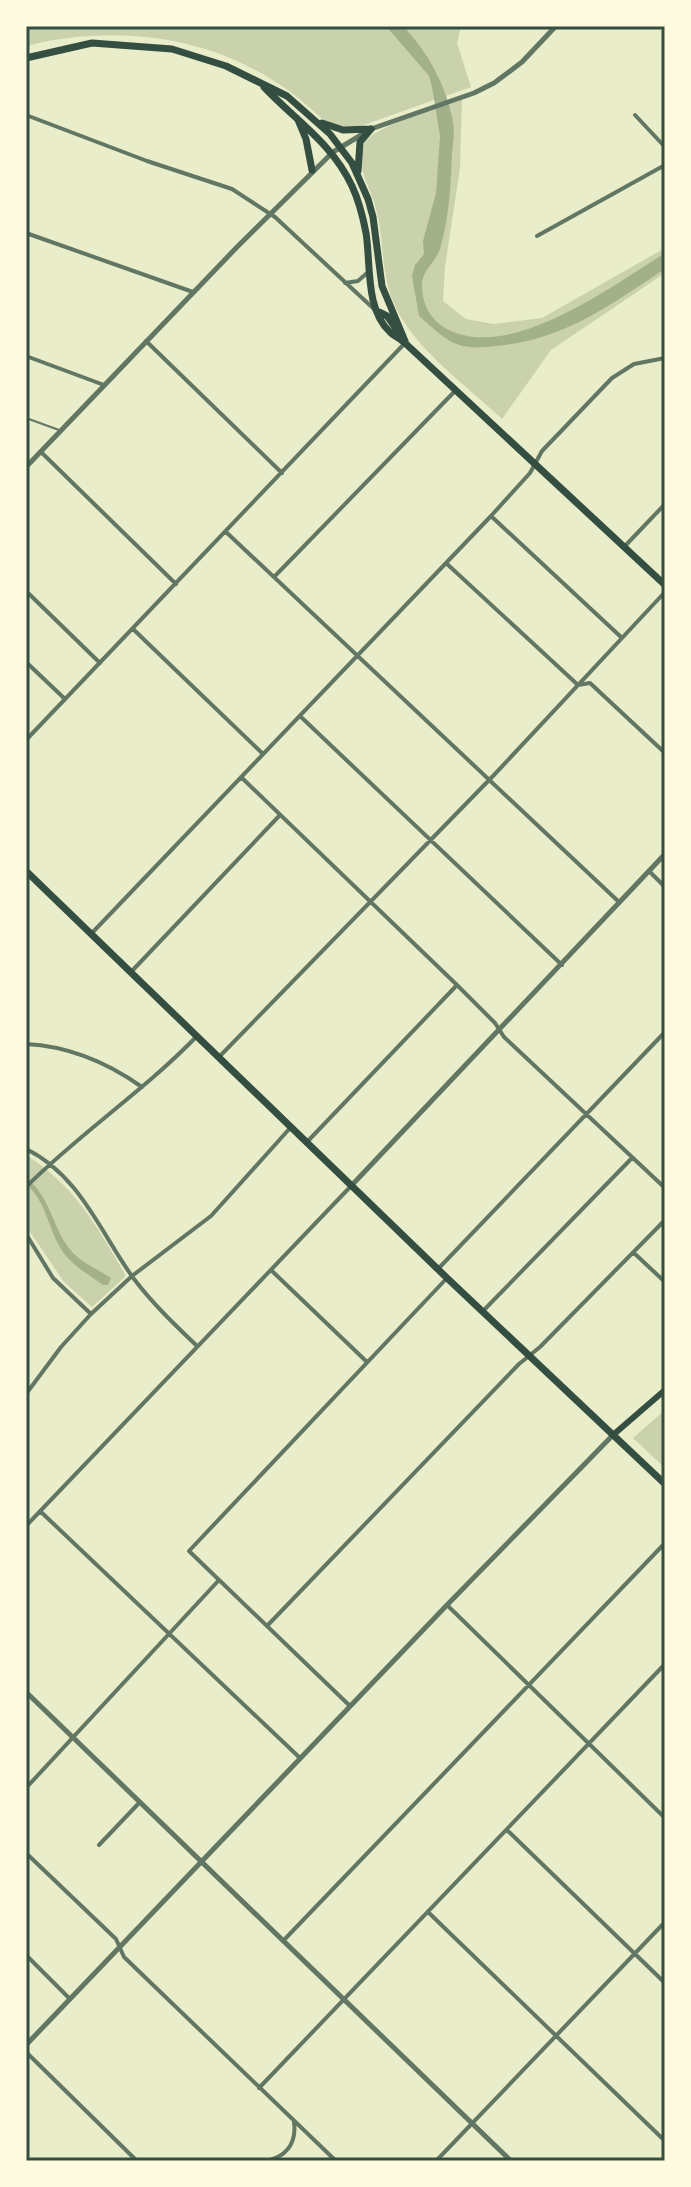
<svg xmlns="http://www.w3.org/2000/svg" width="691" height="2187" viewBox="0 0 691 2187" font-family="Commissioner,sans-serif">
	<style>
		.green { fill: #cad2ad }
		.water { fill: #a3b18a }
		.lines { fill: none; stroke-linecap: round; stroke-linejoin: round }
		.service { stroke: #617663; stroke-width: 2 }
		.minor { stroke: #617663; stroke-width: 4 }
		.tertiary { stroke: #617663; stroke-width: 5 }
		.secondary { stroke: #344e41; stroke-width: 6 }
		.primary { stroke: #344e41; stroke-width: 7 }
		.neatline { fill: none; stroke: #344e41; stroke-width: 3 }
	</style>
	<rect width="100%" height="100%" fill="#e9edc9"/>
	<!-- green -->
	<path class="green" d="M26,26h435l-4,17 14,44 -110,39h-25l-9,-3c-17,-15 -34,-31 -53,-42 -73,-47 -165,-56 -248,-35z
		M462,100l-2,68 -15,99 -2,34 23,18 27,5 49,-6 123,-70v25l-114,77 -49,69c-36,-34 -92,-73 -110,-120 -11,-29 -8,-61 -16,-90 -4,-20 -26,-50 -9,-69 14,-16 73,-32 95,-40z
		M26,1155c49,31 70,70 99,119v3l-33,30 -28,-25 -38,-56z
		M665,1410v58l-32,-30z"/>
	<!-- water -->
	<path class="water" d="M386,26h17c25,26 44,61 50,96 2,10 0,21 -1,31 -1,33 -3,65 -12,96 -5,15 -18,20 -18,37 0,19 10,36 27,44 63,31 163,-44 216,-77v16c-55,36 -101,71 -169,77 -12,1 -24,3 -37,-1 -15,-5 -28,-19 -40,-29l-7,-40 3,-11 9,-11 -1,-13 13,-48 4,-57 -8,-49 -3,-11z
		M26,1177c27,23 26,53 47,76 10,10 26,17 38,25l-3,7h-5c-14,-10 -30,-19 -40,-33 -15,-22 -16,-50 -37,-68z"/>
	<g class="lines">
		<!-- service -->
		<path class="service" d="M26,418l33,12"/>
		<!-- minor -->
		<path class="minor" d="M26,115l121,46 85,28 43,28 99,92
			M635,115l30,32
			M26,233l167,59
			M537,236l128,-71
			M345,283l13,-2 9,-8
			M146,341l136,132
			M26,356l78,29
			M41,452l135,132
			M491,516l130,121
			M226,532l393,370
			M625,546l40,-42
			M446,563l132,122 12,-2 75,70
			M274,577l182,-187
			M26,591l74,72
			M133,629l130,125
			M26,662l39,37
			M300,716l262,249
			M26,740l379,-397
			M241,777l216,208 38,38 9,14 161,151
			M649,871l16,16
			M91,934l400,-418 39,-43 12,-22 70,-73 22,-14 31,-6
			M131,972l149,-157
			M26,1044c42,2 82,19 116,43
			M219,1057l275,-282 171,-183
			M307,1142l150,-157
			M26,1149c54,26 75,85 108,130 19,25 41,46 63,67
			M26,1187c54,-54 118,-96 171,-151
			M26,1234l27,44 38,36
			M634,1253l31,29
			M438,1269l227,-237
			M271,1270l96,92
			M483,1311l149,-153
			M26,1394l35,-47 30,-33 41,-38 79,-60 80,-89
			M40,1511l260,247
			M26,1526l326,-341
			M447,1605l218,213
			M267,1626l252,-262 21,-17 125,-127
			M350,1706l-161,-155 258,-273
			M26,1788l193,-208
			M507,1830l158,153
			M99,1845l41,-43
			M26,1853l90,86 8,18 212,204
			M428,1912l237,229
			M283,1941l382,-398
			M26,1955l44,44
			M26,2052l111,109
			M259,2088l406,-424
			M225,2161h7
			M263,2161c22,-2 34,-17 31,-39
			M436,2161l229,-239"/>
		<!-- tertiary -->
		<path class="tertiary" d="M26,467l212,-221 95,-94 38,-23 103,-36 20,-10 28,-21 34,-36
			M352,1185l313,-331
			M26,1692l485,469
			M26,2045l421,-440 166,-170"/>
		<!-- secondary -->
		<path class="secondary" d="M613,1435l52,-45"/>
		<!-- primary -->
		<path class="primary" d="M26,58l66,-15 80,6 54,17 61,30 43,38 22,29 16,36 5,18 9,69 23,55
			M264,87c31,33 68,56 88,99 7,15 11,31 14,47 5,31 -1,76 24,99 4,4 11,7 15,11l260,242
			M298,120l8,19 6,31
			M322,123l21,7 28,-1
			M358,171l2,-29 11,-13
			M379,312l8,4 13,18
			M26,871l421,407 218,206"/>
	</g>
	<!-- border -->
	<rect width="691" height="2187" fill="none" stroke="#fefae0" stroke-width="56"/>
	<rect x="28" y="28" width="635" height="2131" class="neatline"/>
</svg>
